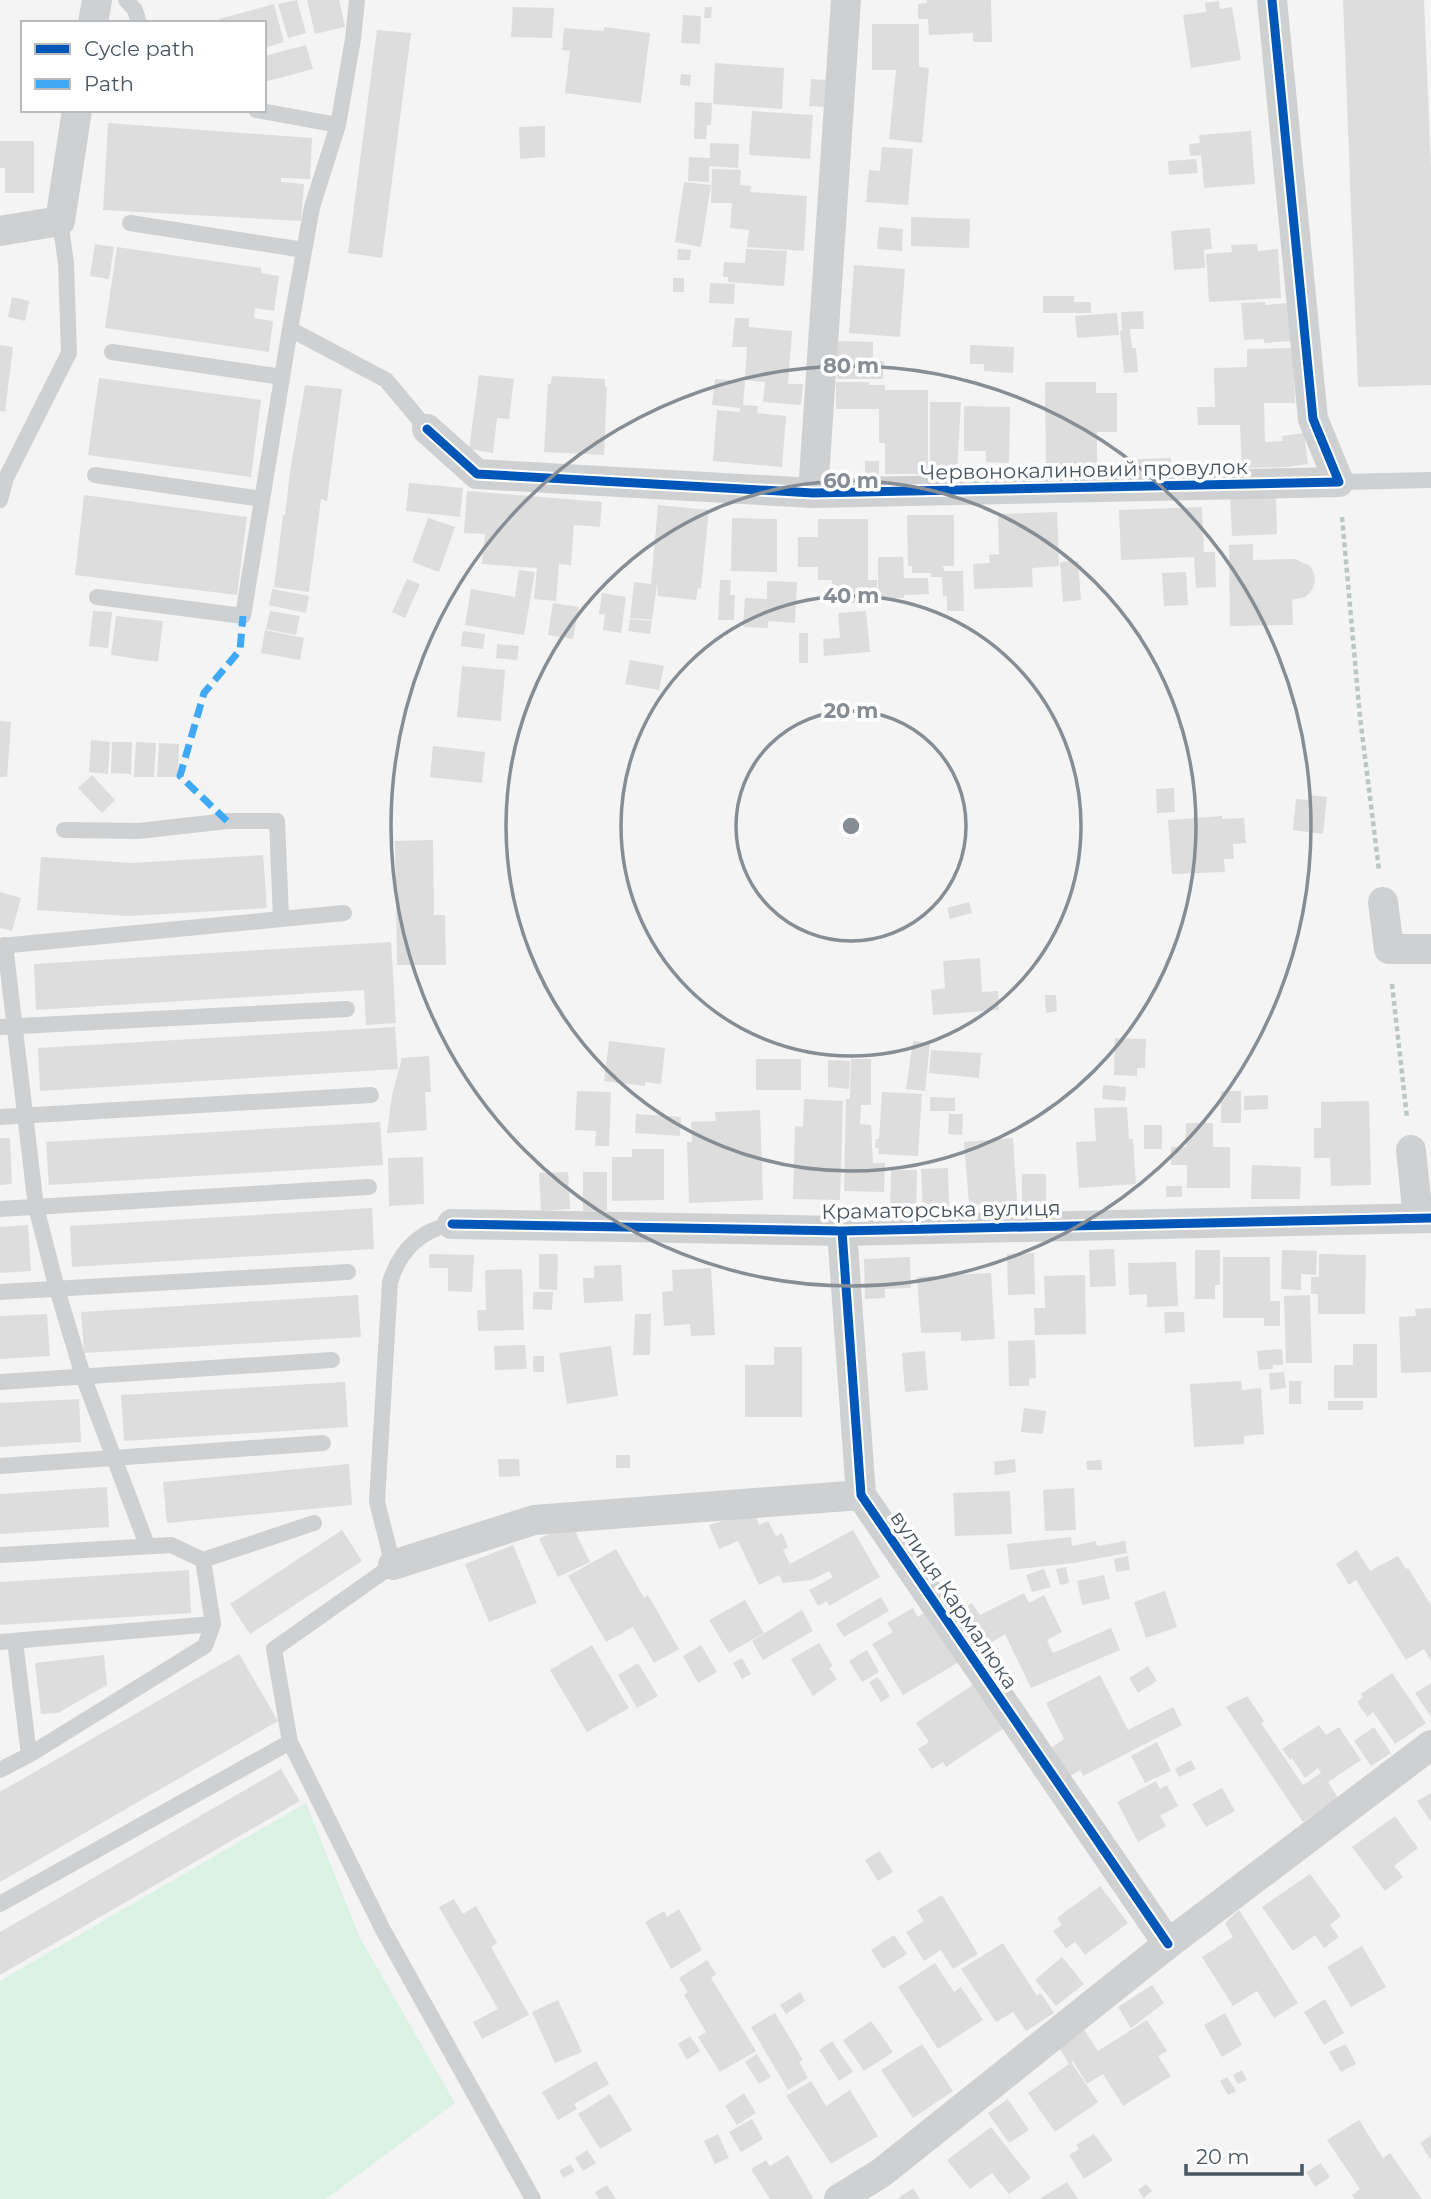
<svg xmlns="http://www.w3.org/2000/svg" width="1431" height="2199" viewBox="0 0 1431 2199" font-family="Montserrat,sans-serif">
	<style>
		.green { fill: #d9f2e3 }
		.building { fill: #ddddde }
		.lines { fill: none; stroke-linecap: round; stroke-linejoin: round }
		.path { stroke: #bcc7c4; stroke-width: 4.5; stroke-dasharray: 5 3.5; stroke-linecap: butt }
		.lane { stroke: #ced0d2; stroke-width: 16 }
		.street { stroke: #ced0d2; stroke-width: 30 }
		.quiet { stroke: #3fa9f5; stroke-width: 7; stroke-dasharray: 14 7; stroke-linecap: butt }
		.cycleway-casing { stroke: #fff; stroke-width: 13 }
		.cycleway { stroke: #0057b8; stroke-width: 9 }
		.ring { fill: none; stroke: #868d94; stroke-width: 3.5 }
		.labels { text-anchor: middle; stroke-width: 7; stroke-linejoin: round; paint-order: stroke }
		.street-label { font-size: 21px; fill: #4a5661; stroke: #fff }
		.centre { fill: #868d94; stroke: #fff; stroke-width: 3.5 }
		.ring-label { font-size: 21px; text-anchor: middle; font-weight: bold; fill: #868d94; stroke: #fff; stroke-width: 7; stroke-linejoin: round; paint-order: stroke }
	</style>
	<rect width="100%" height="100%" fill="#f4f4f4"/>
	<!-- green -->
	<path class="green" d="M306,1803l54,135 95,165 -129,96h-326v-218z"/>
	<!-- building -->
	<path class="building" d="M297,0l9,33 -18,5 -10,-34z
		M307,0h32l6,27 -30,7z
		M927,0h64l1,42h-19v-9l-44,2 -1,-16h-10v-15l9,-1z
		M1343,0h81l7,168v217l-73,2z
		M1219,1l1,8 12,-2 9,53 -50,8 -8,-53 23,-3 -1,-9z
		M274,4l10,38 -20,6v-25h-44l-1,-4z
		M513,7l41,1 -2,30 -41,-1z
		M705,7h7l-1,11h-7z
		M683,15l18,1 -1,28 -19,-1z
		M872,24h47v43l10,1 -7,75 -33,-4 7,-69h-24z
		M604,27l46,6 -9,70 -76,-10 5,-42 -8,-1 2,-22 40,3z
		M377,30l34,3 -29,225 -34,-5z
		M306,45l7,24 -49,13v-26z
		M715,63l69,5 -2,41 -69,-5z
		M681,74l10,1 -1,11 -10,-1z
		M811,79l15,1 -2,27 -15,-1z
		M695,102l17,1 -1,22h-4l-1,14h-12z
		M752,111l61,4 -3,44 -61,-4z
		M108,123l204,15 -2,41 -29,-1v4l23,2 -3,37 -198,-11z
		M545,126v31l-25,2 -1,-32z
		M1251,131l4,53 -51,4 -3,-33 -11,1 -1,-12 11,-1 -1,-8z
		M0,141h34v52h-29v-25h-5z
		M710,143l29,1 -1,24 -29,-2v16l-21,-1 1,-24 21,1z
		M882,147l31,2 -5,56 -42,-3 3,-32 11,1z
		M1196,159l2,14 -29,2 -1,-14z
		M712,169l29,1 -1,15 11,1 -1,6 57,4 -3,55 -57,-4 2,-17 -19,-2 2,-25h-21z
		M684,182l27,3 -10,62 -26,-5z
		M911,217l59,2 -1,29 -58,-2z
		M879,227l24,2 -1,22 -25,-2z
		M1210,228l2,21 -8,1 1,18 -31,2 -3,-39z
		M95,244l19,3 -5,32 -19,-3z
		M1257,244l1,7 20,-2 3,49 -72,4 -3,-48 26,-2 -1,-7z
		M117,247l144,21v5l18,3 -5,35 -19,-3 -1,10 19,3 -4,31 -164,-24z
		M678,249l13,1 -1,10h-13z
		M746,249l41,2 -3,35 -56,-4v-5h-5l1,-15 21,1z
		M854,265l51,4 -5,68 -51,-4z
		M673,278h11v14h-11z
		M710,283l25,1 -1,20 -25,-1z
		M1043,296h31v6h17v11h-48z
		M12,297l17,4 -4,20 -17,-4z
		M1265,302v3l23,-2 4,38 -28,2v-4l-20,1 -3,-37z
		M1143,311l1,18h-14l2,19h4l2,24 -14,1 -4,-42h2l-1,-19z
		M1117,313l2,22 -42,3 -2,-22z
		M735,318h14v9l43,4 -4,53h15l-2,21 -38,-3 2,-20 -20,-2 2,-33h-15z
		M838,341l35,1v19h11l-1,18h-46z
		M0,345l13,2 -8,65 -5,-1z
		M970,345l44,2 -1,26 -29,-2v-7h-14z
		M1293,348l2,55h-31l1,39 18,-1 -1,-5 22,-3 4,31 -21,3 -45,1 -2,-43h-42l-1,-18h18l-1,-39 33,-1v-18z
		M479,375l35,4 -5,40 -12,-1 -4,35 -24,-4z
		M552,376l53,3v8h2l-3,68 -60,-3 4,-68h3z
		M99,378l162,22 -10,77 -163,-22z
		M715,379l30,2 -2,24 15,1 -1,7 29,3 -4,51 -69,-6 4,-51 23,2v-4l-28,-3z
		M836,382h33v3h16v5h43v84h-43v-31h-6v-34h-43z
		M1045,382h51v11h21v39h-20v37h-51z
		M305,385l37,4 -15,112 -6,-2 -12,93 -35,-5 9,-72h2l5,-44z
		M930,402h31l-4,72h-27z
		M964,406l46,1 -1,56 -23,-1v-11h-22z
		M1171,458v8l-33,1v-8z
		M865,461h14v20h-14z
		M409,483l54,5 -3,29 -54,-6z
		M467,491l135,11 -2,25 -26,-2 -3,40 -12,-1 -3,37 -22,-2 3,-31 -55,-4 3,-30 -21,-1z
		M84,495l163,22 -10,78 -162,-20z
		M1276,495l1,39 -45,2 -2,-40z
		M658,505l51,5 -8,79 -3,-1 -2,12 -38,-4 -1,-12 -5,36 -22,-2 4,-36 17,2z
		M1202,507l2,45h11l1,35 -20,1 -2,-31 -73,3 -2,-50z
		M1057,512l2,54 -27,2 1,19 -59,2 -1,-25 17,-1 -1,-8 10,-1 -1,-40z
		M907,515h47v51h-11l1,5h19l1,40h-17v-15h-4l-1,-19h-11v-4h-19v-7h-4z
		M428,518l27,9 -16,45 -27,-10z
		M732,518l45,1v53l-46,-1z
		M818,519h50v61h9v23h-45v-23h-14v-13h-20v-30h20z
		M1253,544v16l42,-1 15,7 4,7 1,8 -3,9 -7,7 -13,3 1,25 -63,1 -1,-81z
		M878,557h25l1,21h24l1,16 -25,1v3h-26z
		M1078,561l3,39 -18,2 -3,-40z
		M519,570l16,2 -11,63 -59,-10 6,-36 44,8z
		M1186,572l2,33 -24,1 -2,-33z
		M407,579l13,5 -15,34 -13,-6z
		M720,580h11l-1,15h5l-1,25h-16z
		M767,581l30,1 -2,41 -27,-2v7l-25,-1 2,-29 22,1z
		M272,589l37,7 -3,17 -37,-8z
		M602,593l24,4 -5,36 -18,-3 2,-16h-6z
		M553,603l26,4 -6,32 -25,-4z
		M93,611l19,1 -4,36 -19,-2z
		M270,611l30,5 -4,19 -30,-6z
		M866,611l4,41 -46,4 -1,-17 17,-1 -2,-25z
		M116,616l47,5 -5,41 -47,-7z
		M630,619l22,2 -2,13 -22,-3z
		M265,630l39,8 -4,22 -39,-7z
		M463,631l22,3 -2,15 -22,-3z
		M799,633h9v30h-9z
		M497,644l22,2 -2,14 -21,-2z
		M630,660l34,6 -5,24 -34,-6z
		M462,666l43,4 -4,51 -44,-4z
		M0,721l11,1 -4,55h-7z
		M91,740l19,2 -2,32 -19,-2z
		M112,742h20l-1,32 -20,-1z
		M136,742l20,1 -2,34h-20z
		M159,743l20,1 -1,33h-21z
		M433,746l52,6 -3,31 -52,-6z
		M92,775l23,25 -13,13 -24,-25z
		M1174,788l1,24 -18,1 -1,-24z
		M1309,795l18,2 -4,37 -30,-4 3,-31 12,1z
		M1222,816v3l22,-1 2,25 -13,1 1,15h-10l1,13 -53,2 -4,-54z
		M433,840l1,75h11l1,50h-49l-2,-124z
		M263,855l4,53 -139,8 -91,-6 4,-53 91,6z
		M0,892l21,6 -9,33 -12,-3z
		M969,902l3,11 -22,6 -3,-11z
		M391,942l5,81 -30,2 -2,-35 -328,20 -2,-46z
		M980,958l2,34 16,-1 1,19 -66,5 -2,-25 14,-2 -2,-27z
		M1045,995h11l1,16 -11,2z
		M395,1027l3,42 -358,22 -2,-43z
		M1115,1038l31,1 -1,29h-8v8l-23,-1z
		M609,1041l56,7 -4,36 -16,-2v4l-41,-5z
		M913,1041l17,2 -5,48 -19,-2z
		M931,1050l50,3 -2,25 -50,-5z
		M429,1056l2,36h-6l2,38 -40,3 5,-38 10,-37z
		M756,1059h45v31h-45z
		M851,1059h20v46h-10l-1,19 11,1 2,38h12l-1,29 -40,-1 2,-92h4z
		M828,1060l22,1 -1,28 -21,-2z
		M1103,1085l23,2 -1,14 -23,-2z
		M577,1091l34,1 -2,54h-14l1,-15 -21,-1z
		M1221,1091h20v32h-20z
		M882,1092l40,2 -4,62 -40,-2 1,-6h-4l1,-9h3z
		M1268,1095v14l-24,1v-14z
		M930,1097l25,1v13h-25z
		M804,1099l39,2 -3,99 -47,-1 2,-73 8,1z
		M1369,1101l2,84 -40,1 -1,-28h-16v-30h7v-26z
		M1127,1107l2,32h4l3,45 -57,4 -3,-46 20,-1 -2,-33z
		M760,1110l3,90 -74,3 -2,-61h5l-1,-20 25,-1 -1,-9z
		M636,1114l45,3 -1,19 -45,-3z
		M949,1114h14l-1,21 -14,-1z
		M380,1122l3,43 -334,20 -3,-43z
		M1186,1123h27v24h17v41h-43v-23h-16v-18h15z
		M1144,1125h18v24h-18z
		M0,1138h10l2,46 -12,1z
		M1013,1138l4,64 -48,3 -5,-63z
		M632,1149h32v51l-52,1v-44h20z
		M423,1157l1,47 -35,2 -1,-48z
		M1252,1165l49,2 -1,32h-49z
		M948,1168l1,40 -26,1 -2,-40z
		M891,1170h26l-1,44 -26,-1z
		M568,1172l2,37 -29,2 -2,-38z
		M583,1172h24v39h-24z
		M1022,1174h24v34h-24z
		M1166,1186h16v11h-16z
		M372,1208l2,41 -302,18 -2,-41z
		M28,1225l3,46 -31,2v-46z
		M1114,1249l2,37 -26,1 -1,-37z
		M1195,1250h25v35h-5v14h-20z
		M1282,1250l35,1 -1,24 -15,-1v16l-20,-1z
		M1034,1253l1,41 -27,1 -1,-41z
		M429,1254l45,1 -2,37 -24,-1v-23h-19z
		M539,1254h19l-1,36 -18,-1z
		M1319,1254l47,1 -1,59h-47v-20h-7v-17h8z
		M910,1257l1,31 -26,1v9l-20,1 -1,-40z
		M1223,1257h47v44h10v25h-16v-8h-41z
		M1176,1262l2,44 -31,1v-13l-18,1 -1,-32z
		M621,1265l2,36 -39,2 -1,-25h11v-12z
		M711,1268l4,67 -24,1 -1,-12 -26,2 -2,-34 11,-1 -1,-21z
		M522,1269l2,61 -46,1 -1,-21h9l-1,-40z
		M991,1273l4,66 -34,2v-9l-40,1 -4,-56z
		M1085,1275l1,59 -51,1 -1,-27h11l-1,-32z
		M533,1292h20l-1,18 -19,-1z
		M358,1295l3,42 -277,16 -3,-41z
		M1310,1295l2,68h-26l-2,-67z
		M1431,1308v64l-30,1 -2,-56 17,-1 -1,-7z
		M1164,1312h20l1,20 -20,1z
		M47,1314l3,42 -50,3v-43z
		M635,1314h16l-1,41h-17z
		M1035,1340l1,38 -7,1v7h-20l-1,-45z
		M1353,1344h24v54h-43v-33h19z
		M525,1345l2,24 -32,1 -1,-24z
		M611,1346l7,50 -51,8 -8,-51z
		M774,1347h28v70h-57v-52h29z
		M1282,1349l1,16h-10v4l-14,1 -2,-19z
		M925,1351l3,39 -23,2 -3,-39z
		M533,1356h11v16h-11z
		M1284,1372l2,16 -16,2 -1,-17z
		M1241,1381l1,9 19,-2 3,46 -20,2v8l-50,3 -4,-63z
		M1289,1381h12v23h-12z
		M345,1382l3,45 -224,14 -3,-46z
		M79,1399l2,43 -81,5v-44z
		M1328,1401h35v9h-35z
		M1024,1408l22,3 -3,23 -22,-2z
		M616,1455h14v13h-14z
		M498,1459h21l1,17 -21,1z
		M1015,1459l1,13 -21,3 -1,-13z
		M1101,1460l1,10h-15l-1,-9z
		M349,1464l3,41 -185,18 -4,-41z
		M107,1487l2,40 -109,7v-40z
		M1074,1488l2,42 -31,1 -2,-41z
		M1010,1491l2,43 -57,2 -2,-43z
		M754,1512l5,13 9,-4 8,15 6,-3 6,14 -5,3 7,14 63,-34 27,47 -51,29 -2,-5 -9,5 -9,-16 24,-13 -4,-6 -17,9 -29,3 -4,-8 -20,10 -21,-44 -19,8 -10,-24z
		M571,1523l19,39 -32,15 -19,-38z
		M342,1530l20,31 -112,73 -20,-30z
		M1071,1537l1,9 24,-5 1,5 28,-5 2,12 -53,10 -64,7 -3,-26z
		M513,1545l24,58 -48,19 -24,-58z
		M616,1549l28,49 4,-3 31,54 -25,14 -21,-36 -27,15 -38,-66z
		M1357,1550l13,21 28,-15 8,13 2,-1 23,37v56l-7,-12 -18,11 -50,-80 -7,5 -13,-21z
		M1128,1556l2,14 -14,2 -2,-13z
		M1066,1567l3,16 -9,2 -4,-16z
		M1044,1569l7,18 -19,5 -6,-17z
		M189,1570l2,43 -191,12v-43z
		M1104,1575l6,24 -28,6 -5,-24z
		M1165,1591l12,36 -31,11 -12,-36z
		M1024,1593l5,10 15,-8 18,37 -15,8 6,13 58,-25 9,22 -89,38 -26,-54 -24,15 -24,-37 15,-9 8,12z
		M881,1597l8,14 -45,26 -8,-13z
		M745,1600l19,33 -35,20 -20,-33z
		M913,1608l5,9 10,-6 31,51 -56,33 -31,-51 21,-12 -6,-9z
		M802,1610l11,21 -50,29 -11,-19z
		M819,1643l14,23 -4,2 8,11 -24,17 -22,-37z
		M592,1645l37,63 -42,24 -37,-62z
		M701,1645l16,27 -19,11 -15,-27z
		M867,1650l12,22 -17,10 -13,-21z
		M239,1654l39,67 -278,161v-90z
		M104,1655l3,30 -49,28 -17,1 -6,-51z
		M742,1658l9,16 -9,5 -9,-16z
		M638,1663l20,33 -21,12 -19,-33z
		M1148,1666l9,15 -19,12 -9,-15z
		M1392,1673l34,50 -31,21 -22,-32 -6,5 -10,-15 6,-5 -2,-3z
		M1100,1675l28,55 45,-23 9,18 -99,51 -3,-6 -13,8 -19,-28 16,-11 -18,-36z
		M878,1677l12,19 -9,6 -12,-20z
		M1431,1683v34l-16,-24z
		M974,1684l30,44 -58,39 -3,-5 -11,7 -14,-20 11,-7 -13,-19z
		M1247,1696l17,25 -3,2 42,62 18,-12 -3,-5 -13,10 -13,-20 -2,2 -8,-11 37,-24 7,10 13,-8 22,33 -33,22 10,16 -35,24 -77,-115z
		M1374,1727l17,26 -20,13 -17,-25z
		M1157,1742l14,29 -26,12 -14,-27z
		M1191,1760l5,9 -17,8 -4,-8z
		M281,1769l19,32 -300,174v-43z
		M1156,1781l4,8 7,-4 11,21 -18,10 6,10 -28,16 -21,-40z
		M1222,1788l13,23 -29,16 -14,-23z
		M1431,1793v29l-14,-21z
		M1395,1816l23,32 -24,18 9,11 -18,14 -33,-44z
		M880,1851l13,21 -15,9 -13,-21z
		M1310,1874l31,42 -11,9 9,12 -15,11 -9,-13 -22,16 -31,-44z
		M1100,1886l28,37 -43,32 -10,-13 -9,6 -13,-17 9,-6 -5,-7z
		M942,1895l36,59 -25,15 -12,-19 -17,11 -18,-29 18,-11 -7,-11z
		M454,1899l9,15 13,-8 21,37 -6,4 38,68 -47,24 -9,-17 25,-13 -59,-102z
		M679,1909l23,41 -31,19 -26,-47 19,-11 3,6z
		M1239,1910l59,93 -24,15 -17,-27 -24,15 -31,-49 31,-20 -8,-14z
		M894,1935l13,19 -24,15 -12,-19z
		M1003,1943l34,53 4,-3 13,20 -28,18 -13,-19 -17,10 -35,-53z
		M1362,1946l24,41 -35,20 -24,-40z
		M1062,1957l22,27 -28,22 -21,-26z
		M707,1960l9,14 -5,4 45,73 -36,21 -22,-35 8,-5 -22,-37 4,-3 -9,-14z
		M935,1963l19,29 7,-5 22,33 -45,29 -40,-62z
		M1152,1985l12,18 -33,25 -13,-21z
		M800,1992l5,9 -19,13 -6,-9z
		M1325,1999l19,34 -20,12 -20,-33z
		M558,2000l24,52 -27,11 -23,-51z
		M775,2013l28,47 -4,2 9,16 -20,12 -37,-63z
		M1225,2013l17,32 -20,12 -18,-32z
		M1147,2020l20,31 -9,5 13,20 -48,30 -20,-32 -16,10 -14,-23 -2,1 27,40 -43,30 -27,-39 41,-29 -12,-20 26,-16 15,23z
		M871,2021l22,31 -29,19 -21,-31z
		M690,2036l10,15 -13,9 -9,-16z
		M832,2041l21,31 -14,9 -20,-31z
		M922,2044l31,47 -40,27 -32,-48z
		M1346,2044l10,20 -15,8 -12,-20z
		M757,2054l14,23 -12,7 -14,-22z
		M596,2061l13,23 -35,20 3,5 -19,11 -16,-28z
		M1242,2070l5,10 -9,4 -5,-9z
		M1227,2077l9,14 -8,4 -8,-14z
		M811,2081l15,25 24,-16 28,46 -47,28 -45,-68z
		M744,2093l12,20 -19,12 -12,-19z
		M610,2094l22,36 -32,19 -22,-35z
		M1008,2099l21,31 -20,13 -21,-30z
		M752,2119l11,20 -22,13 -12,-20z
		M1359,2120l24,38 7,-5 32,46h-68l-2,-4 8,-6 -33,-49z
		M991,2127l40,51 -22,16 -17,-21 -22,16 -23,-29z
		M718,2134l11,24 -14,6 -11,-23z
		M1094,2134l19,26 -29,19 -15,-24 10,-6 -3,-4z
		M1431,2135v25l-11,-17z
		M587,2150l9,13 -13,8 -8,-13z
		M788,2155l25,43 -2,1h-41l-19,-30 15,-9 4,6z
		M1321,2163l9,14 -15,10 -9,-15z
		M570,2164l5,7 -11,7 -5,-7z
		M1067,2182l11,17h-39z
		M1146,2184l6,7 -8,7 -6,-8z
		M607,2185l9,14h-17l-4,-7z
		M913,2188l7,11h-23z"/>
	<g class="lines">
		<!-- path -->
		<path class="path" d="M1342,517l18,200 19,153
			M1392,984l15,134"/>
		<!-- lane -->
		<path class="lane" d="M126,0l9,10 4,13
			M357,0l-4,39 -15,86 -26,82 -22,122 96,51 41,49
			M256,110l82,15
			M130,223l174,27
			M112,352l170,25
			M95,475l167,24
			M1339,482l92,-2
			M0,500l6,-22 63,-125 -3,-90 -6,-42
			M97,597l146,19 47,-287
			M64,830l75,1 88,-10h50l4,97
			M5,945l31,262 21,82 26,87 64,169
			M0,946l344,-33
			M0,1027l347,-18
			M0,1117l371,-22
			M0,1209l369,-22
			M452,1224c-33,7 -52,26 -62,58l-13,220 16,63 -119,84 16,93 93,188 150,269
			M0,1292l348,-20
			M0,1382l332,-22
			M0,1466l323,-23
			M0,1555l171,-10 32,15 10,64 -8,22 -176,109 -29,15
			M203,1560l111,-37
			M15,1641l14,114
			M0,1642l213,-18
			M0,1904l290,-162"/>
		<!-- street -->
		<path class="street" d="M93,23l4,-23
			M0,231l60,-10 17,-111
			M427,429l50,45 336,19 526,-11 -26,-63 -41,-419
			M813,493l33,-493
			M1383,902l6,47h42
			M1411,1150l7,68
			M452,1224l390,7 589,-13
			M842,1231l19,264 307,449
			M393,1565l141,-45 327,-25
			M839,2199l42,-26 287,-229 263,-199"/>
		<!-- quiet -->
		<path class="quiet" d="M227,821l-47,-45 24,-83 36,-43 3,-34"/>
		<defs>
			<path id="cycleway" d="M427,429l50,45 336,19 526,-11 -26,-63 -41,-419
				M452,1224l390,7 589,-13
				M842,1231l19,264 307,449"/>
		</defs>
		<!-- cycleway casing -->
		<use href="#cycleway" class="cycleway-casing"/>
		<!-- cycleway -->
		<use href="#cycleway" class="cycleway"/>
	</g>
	<!-- distance rings -->
	<g class="ring">
		<circle cx="851" cy="826" r="115"/>
		<circle cx="851" cy="826" r="230"/>
		<circle cx="851" cy="826" r="345"/>
		<circle cx="851" cy="826" r="460"/>
	</g>
	<g class="labels">
		<!-- street labels -->
		<g class="street-label">
			<text transform="translate(1084 470) rotate(-1)" y="7">Червонокалиновий провулок</text>
			<text transform="translate(941 1210) rotate(-1)" y="7">Краматорська вулиця</text>
			<text transform="translate(954 1600) rotate(56)" y="7">вулиця Кармалюка</text>
		</g>
	</g>
	<circle cx="851" cy="826" r="10" class="centre"/>
	<g class="ring-label">
		<text x="851" y="373">80 m</text>
		<text x="851" y="488">60 m</text>
		<text x="851" y="603">40 m</text>
		<text x="851" y="718">20 m</text>
	</g>
	<!-- legend -->
	<rect x="21" y="21" width="245" height="91" fill="#ffffff" stroke="#b7bbc0" stroke-width="2"/>
	<rect x="35" y="44" width="35" height="10" fill="#0057b8" stroke="#b7bbc0" stroke-width="2"/>
	<text x="84" y="56" font-size="21" fill="#4a5661">Cycle path</text>
	<rect x="35" y="79" width="35" height="10" fill="#3fa9f5" stroke="#b7bbc0" stroke-width="2"/>
	<text x="84" y="91" font-size="21" fill="#4a5661">Path</text>
	<!-- scale -->
	<path d="M1186 2164v10h116v-10" fill="none" stroke="#4a5661" stroke-width="3.5"/>
	<text x="1196" y="2164" font-size="21" fill="#4a5661" stroke="#ffffff" stroke-width="5" paint-order="stroke">20 m</text>
</svg>
